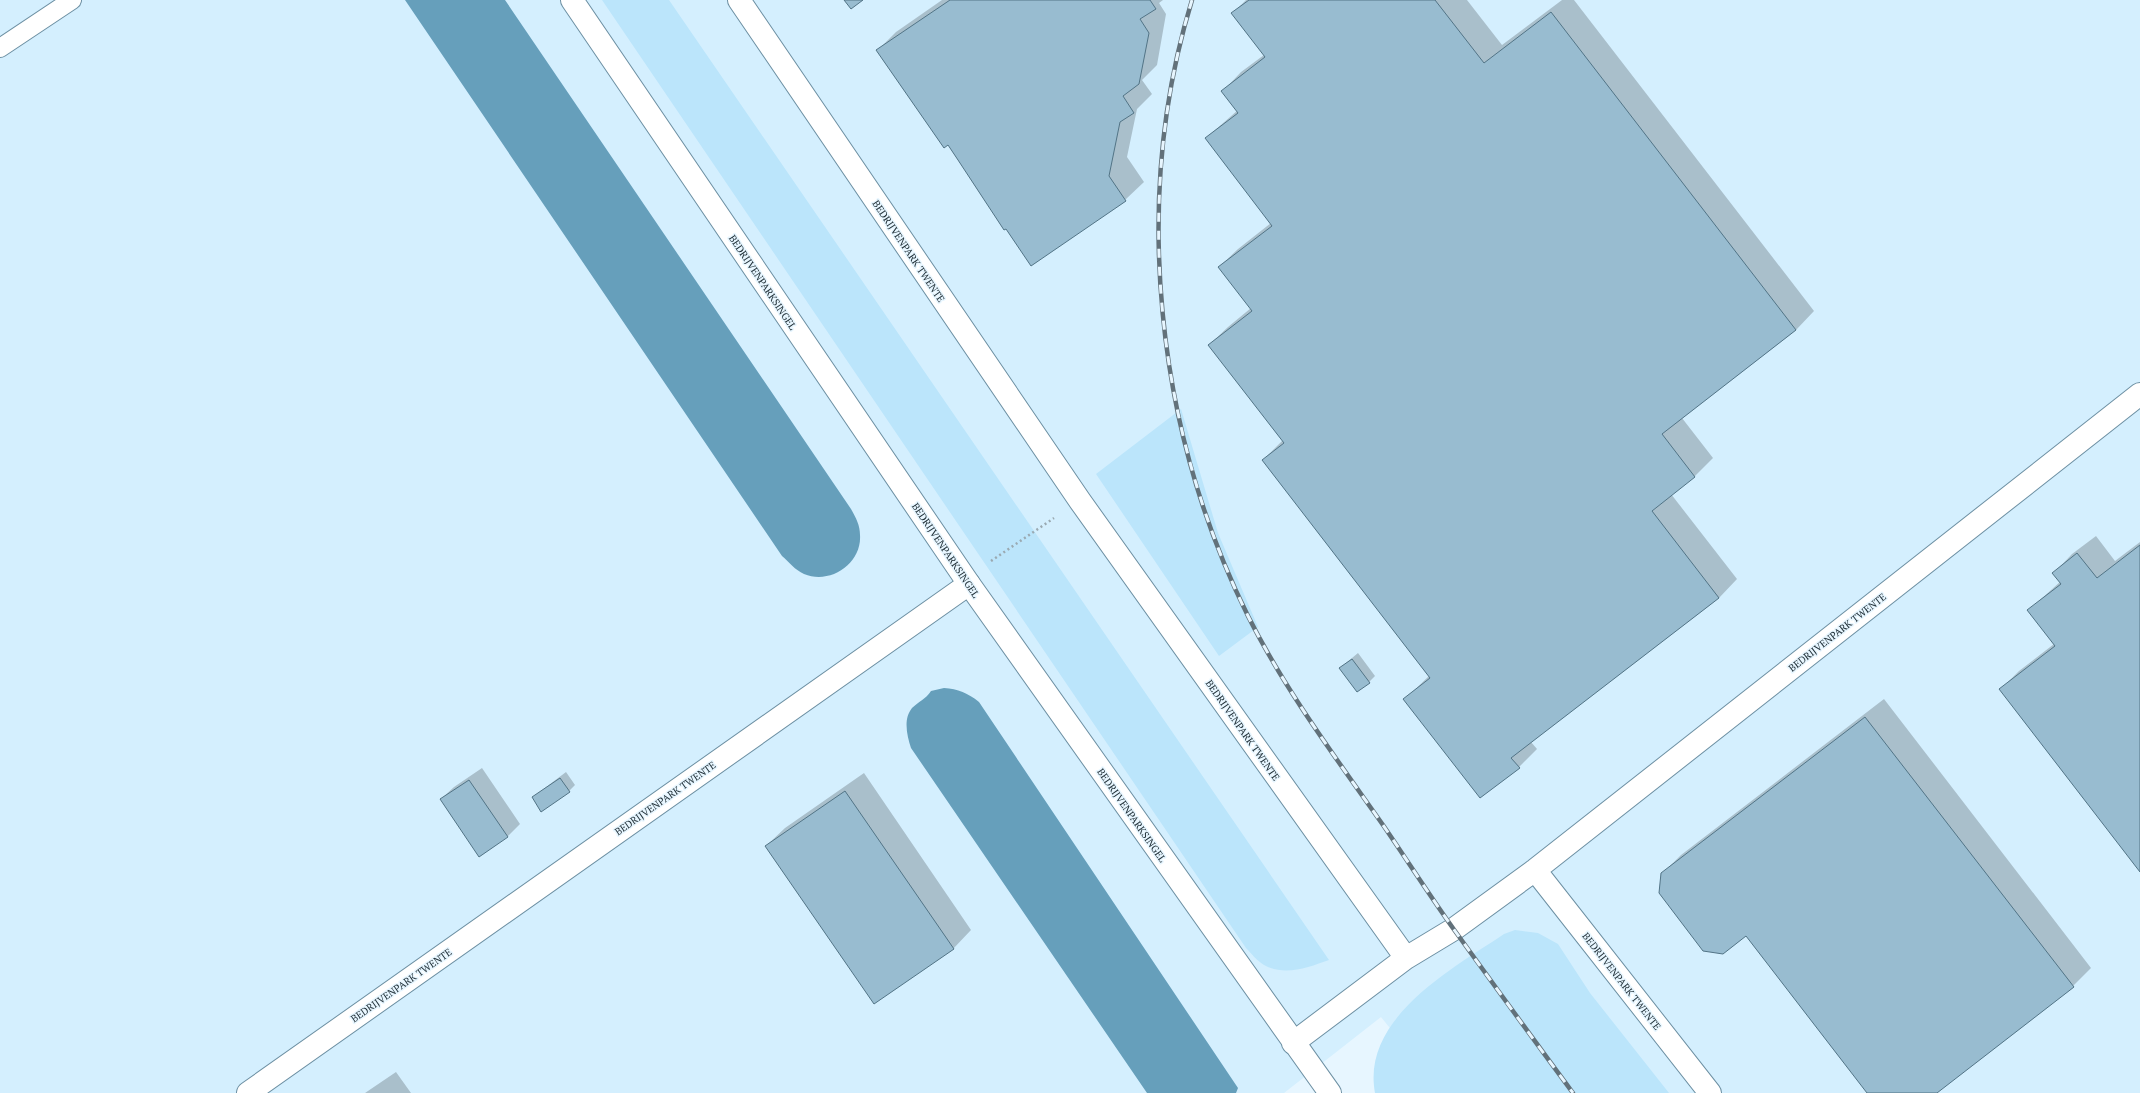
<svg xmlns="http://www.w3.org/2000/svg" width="2140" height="1093" viewBox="0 0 2140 1093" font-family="'PT Serif',serif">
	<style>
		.built { fill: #d4effe }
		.green { fill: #bbe5fb }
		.water { fill: #669fbb }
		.shadow { fill: #0003 }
		.building { fill: #98bcd0; stroke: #527486 }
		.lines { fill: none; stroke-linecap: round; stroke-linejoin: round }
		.service-casing { stroke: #6d90a3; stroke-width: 20 }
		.minor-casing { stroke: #6d90a3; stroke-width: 24 }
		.tertiary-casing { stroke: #6d90a3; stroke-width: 24 }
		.path { stroke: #9aa9b1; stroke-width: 2.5; stroke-dasharray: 2 3; stroke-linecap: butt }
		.service { stroke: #fff; stroke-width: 18 }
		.minor { stroke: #fff; stroke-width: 22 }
		.tertiary { stroke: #fff; stroke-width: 22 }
		.rail-casing { stroke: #62717a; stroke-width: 4.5 }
		.rail { stroke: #e7f6ff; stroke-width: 3; stroke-dasharray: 9; stroke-linecap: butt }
		.labels { text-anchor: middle; stroke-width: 3; stroke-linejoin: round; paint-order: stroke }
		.street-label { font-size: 10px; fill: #213038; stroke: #e7f6ff }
	</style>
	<rect width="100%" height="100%" fill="#e7f6ff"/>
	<!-- built -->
	<path class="built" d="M0,0h2140v1093h-698l-61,-76 -97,76h-1284z"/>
	<!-- green -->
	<path class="green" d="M602,0h67l660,960c-20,7 -44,17 -65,5 -7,-4 -13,-12 -18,-17z
		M1181,409l37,124 40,94 -39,29 -123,-182z
		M1515,930l23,3 20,11 32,49 79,100h-294c-14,-75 77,-124 129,-159z"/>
	<!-- water -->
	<path class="water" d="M405,0h100l346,509c5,9 9,16 9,26 2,29 -30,50 -56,39 -9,-4 -15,-12 -22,-18z
		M944,688c14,1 24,5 35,14l259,386 -2,5h-89l-236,-345c-4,-12 -8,-29 1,-40 6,-6 14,-9 19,-17z"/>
	<!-- shadow -->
	<path class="shadow" d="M942,0h221l-4,3 7,11 -9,51 -15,15 10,14 -15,15 -10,48 17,25 -19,18 -177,-56 -70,-94 18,-18z
		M1246,0h221l35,45 60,-45h12l240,311 -18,19 -114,88 31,40 -18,18 -24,18 66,85 -18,19 -188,144 6,7 -18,18 -114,-68 24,-23 -166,-216 20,-20 -74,-95 19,-18 23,-19 -32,-41 19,-18 33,-26 -65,-85 32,-28 -15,-19 18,-19 23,-17 -31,-42z
		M2096,536l19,25 25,-19v328l-139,-181 18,-18 35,-27 -25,-34 32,-29 -7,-8 18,-19z
		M1358,653l17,23 -6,6 -29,-14z
		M1884,699l207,269 -18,18 -138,107h-67l-122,-158 -84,-61 19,-19z
		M482,768l38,56 -12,12 -28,20 -39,-57 13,-12z
		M566,772l9,13 -6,6 -36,6z
		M864,773l107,157 -18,19 -187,-103 19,-18z
		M396,1072l15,21h-46z"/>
	<!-- building -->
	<path class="building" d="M844,0h19l-12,9z
		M950,0h200l6,9 -16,10 9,14 -10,51 -16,12 11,17 -14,9 -11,54 17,25 -95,65 -25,-37 -2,1 -46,-70 -10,-15 -4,3 -68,-98z
		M1249,0h186l49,63 67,-51 245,318 -134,104 33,43 -43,34 67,87 -208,160 9,10 -40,30 -77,-99 27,-21 -168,-218 22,-17 -76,-98 44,-34 -34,-44 54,-41 -67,-88 33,-25 -17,-22 44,-34 -34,-44z
		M2140,545v327l-141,-183 56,-43 -28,-36 34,-26 -9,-11 25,-20 20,25z
		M1352,659l18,24 -13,9 -18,-24z
		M1865,717l209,270 -137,106h-70l-121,-157 -23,18 -20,-3 -44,-58 2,-20z
		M560,778l10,14 -29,20 -9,-15z
		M469,780l39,57 -29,20 -39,-58z
		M845,791l109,158 -80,55 -109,-158z"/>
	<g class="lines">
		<defs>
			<path id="service" d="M0,48l72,-48"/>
			<path id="minor" d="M739,0l341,501 326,457
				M1535,870l175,223
				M1293,1043l113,-85 48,-29 81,-59 605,-476
				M248,1093l721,-509"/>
			<path id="tertiary" d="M572,0l397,584 361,509"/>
		</defs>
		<!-- service casing -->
		<use href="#service" class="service-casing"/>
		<!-- minor casing -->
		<use href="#minor" class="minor-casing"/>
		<!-- tertiary casing -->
		<use href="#tertiary" class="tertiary-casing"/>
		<!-- path -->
		<path class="path" d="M991,561l63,-43"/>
		<!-- service -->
		<use href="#service" class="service"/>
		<!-- minor -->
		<use href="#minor" class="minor"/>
		<!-- tertiary -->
		<use href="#tertiary" class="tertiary"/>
		<defs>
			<path id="rail" d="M1192,0c-61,199 -36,430 56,616 37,74 88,142 135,209 24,35 47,71 72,106 39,54 78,108 118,162"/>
		</defs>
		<!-- rail casing -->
		<use href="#rail" class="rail-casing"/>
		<!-- rail -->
		<use href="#rail" class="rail"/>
	</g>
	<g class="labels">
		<!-- street labels -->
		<g class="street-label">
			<text transform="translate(909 251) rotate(56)" y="4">BEDRIJVENPARK TWENTE</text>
			<text transform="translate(763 282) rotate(56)" y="4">BEDRIJVENPARKSINGEL</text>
			<text transform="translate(946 550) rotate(56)" y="4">BEDRIJVENPARKSINGEL</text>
			<text transform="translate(1837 632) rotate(-38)" y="4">BEDRIJVENPARK TWENTE</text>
			<text transform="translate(1243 730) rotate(55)" y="4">BEDRIJVENPARK TWENTE</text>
			<text transform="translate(665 798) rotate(-35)" y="4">BEDRIJVENPARK TWENTE</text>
			<text transform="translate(1132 815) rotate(55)" y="4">BEDRIJVENPARKSINGEL</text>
			<text transform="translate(1622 981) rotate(52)" y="4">BEDRIJVENPARK TWENTE</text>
			<text transform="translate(401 985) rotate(-35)" y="4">BEDRIJVENPARK TWENTE</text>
		</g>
	</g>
</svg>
